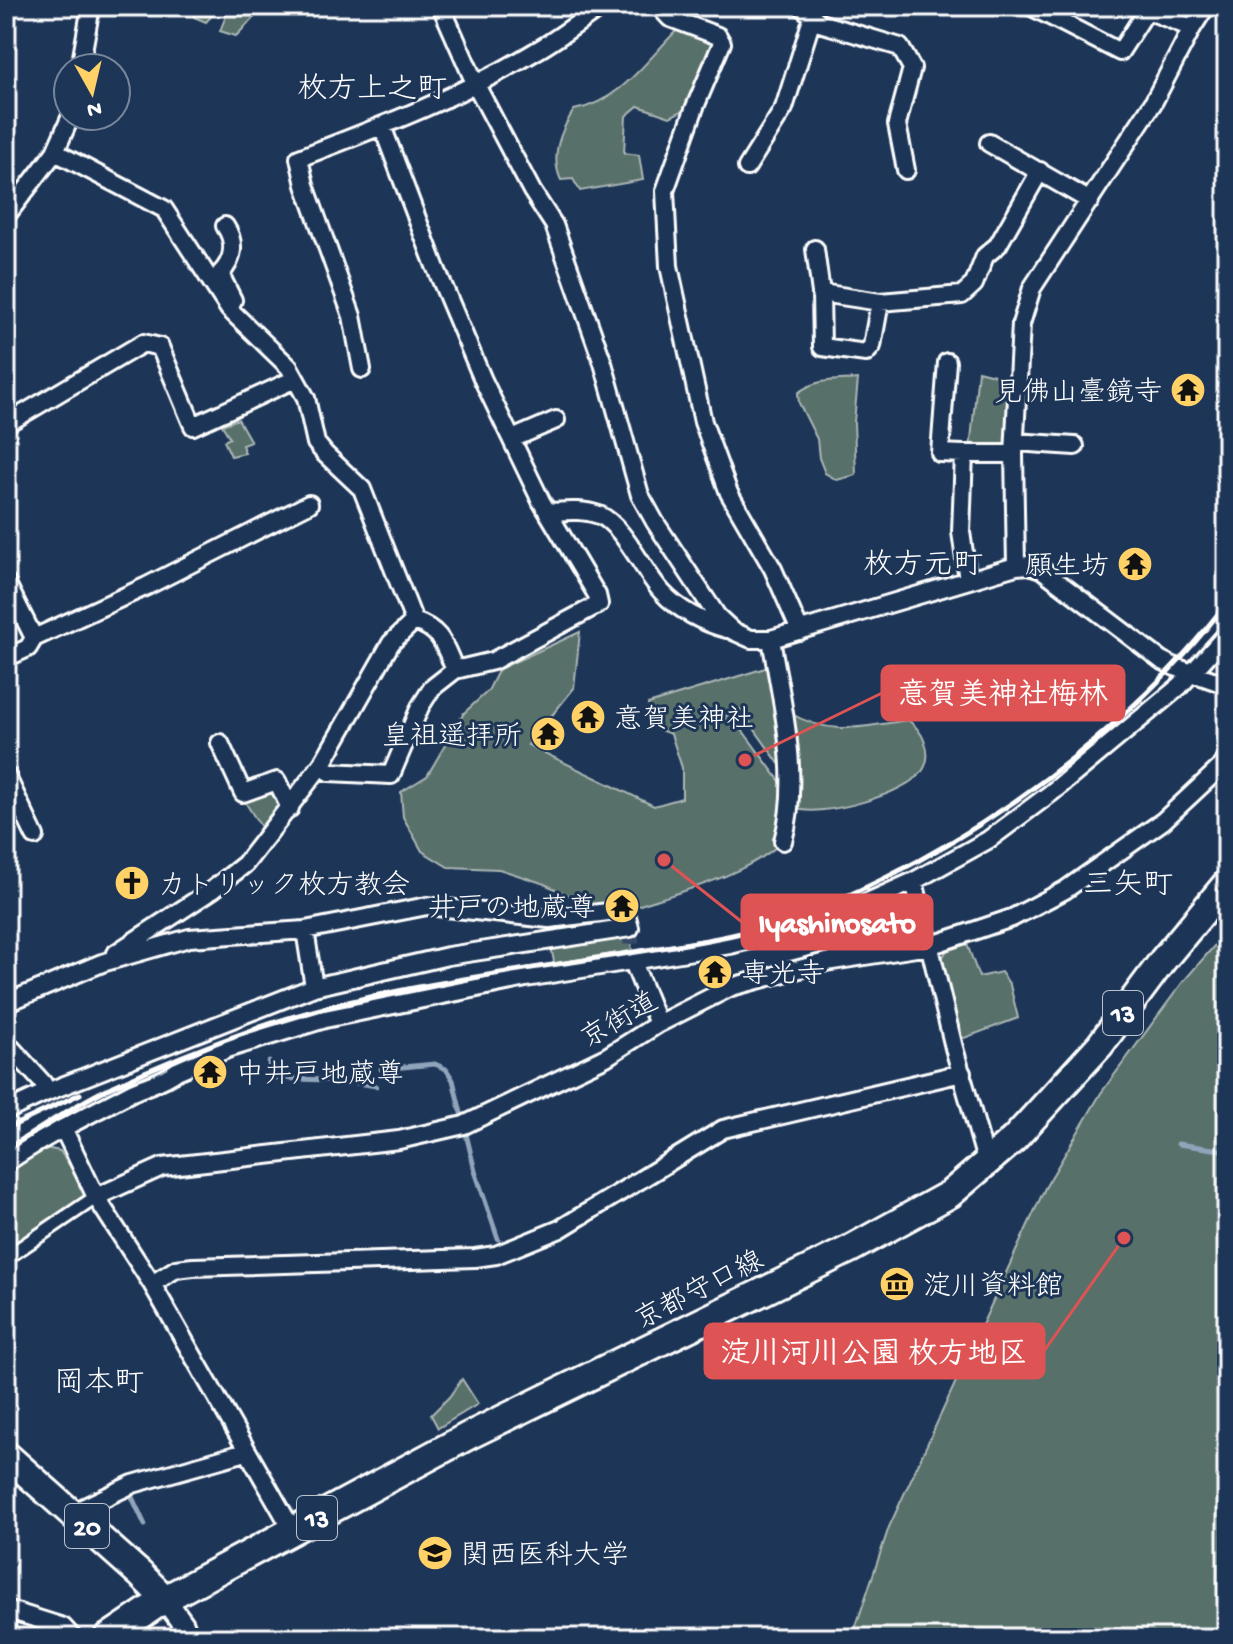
<svg xmlns="http://www.w3.org/2000/svg" width="1233" height="1644" viewBox="0 0 1233 1644" font-family="'Gochi Hand','Klee One',sans-serif">
	<style>
		.green { fill: #586f6b; stroke: #acb7b5; stroke-width: 2 }
		.lines { fill: none; stroke-linecap: round; stroke-linejoin: round }
		.stream { stroke: #90a4ba; stroke-width: 5 }
		.minor-tunnel { stroke: #344968; stroke-width: 16; stroke-dasharray: 16 8; stroke-linecap: butt }
		.pedestrian-casing { stroke: #fff; stroke-width: 18 }
		.minor-casing { stroke: #fff; stroke-width: 22 }
		.tertiary-casing { stroke: #fff; stroke-width: 26 }
		.primary-casing { stroke: #fff; stroke-width: 32 }
		.pedestrian { stroke: #1d3557; stroke-width: 12 }
		.minor { stroke: #1d3557; stroke-width: 16 }
		.tertiary { stroke: #1d3557; stroke-width: 20 }
		.primary { stroke: #1d3557; stroke-width: 26 }
		.rail { stroke: #fff; stroke-width: 5 }
		.labels { text-anchor: middle; stroke-width: 6; stroke-linejoin: round; paint-order: stroke }
		.shield { fill: #1d3557; stroke: #bbc2cd; stroke-width: 2 }
		.shield-label { font-size: 26px; font-weight: bold; fill: #fff }
		.poi-label { font-size: 28px; fill: #fff; stroke: #1d3557; text-anchor: start }
		.street-label { font-size: 28px; fill: #fff; stroke: #1d3557 }
		.neighbourhood-label { font-size: 30px; fill: #fff; stroke: #1d3557 }
		.leader { fill: none; stroke: #de5353; stroke-width: 3 }
		.callout-dot { fill: #de5353; stroke: #1d3557; stroke-width: 3 }
		.callout { fill: #de5353; stroke: #de5353; stroke-width: 3 }
		.callout-label { font-size: 30px; text-anchor: middle; font-weight: bold; fill: #fff }
	</style>
	<rect width="100%" height="100%" fill="#1d3557"/>
	<filter id="ink" filterUnits="userSpaceOnUse"><feTurbulence type="fractalNoise" baseFrequency=".0125" numOctaves="2"/><feDisplacementMap in="SourceGraphic" scale="16" xChannelSelector="R" yChannelSelector="G"/><feConvolveMatrix kernelMatrix="1 2 1 2 8 2 1 2 1" color-interpolation-filters="sRGB"/></filter>
	<g filter="url(#ink)">
		<!-- green -->
		<path class="green" d="M192,6h73l-29,30 -16,-5 7,-18 -11,-2 -10,11 -12,-5z
			M680,27l36,15 -32,68 -14,7 -32,-11 -12,10 -2,37 15,2 4,25 -63,11 -7,-12 -12,1c-11,-23 0,-50 13,-70 48,-9 73,-51 106,-83z
			M978,371l36,9 -3,70h-41z
			M858,379l-4,43 2,53 -19,5 -12,-7 -6,-15 -2,-19 -18,-36 -1,-10c18,-15 38,-12 60,-14z
			M238,419l13,23 -9,3 3,8 -14,3 -7,-15 6,-3 -8,-13z
			M580,632l-6,56 -46,57 126,61 28,-8v-30l-11,-34 -17,-6 -6,-24 127,-39 15,114 -50,-70 -19,10 11,1 5,3 45,61 2,7 -1,50c-37,36 -109,52 -158,69l-19,2 -64,-29 -43,-14 -51,-2 -26,-16 -19,-34 -2,-25 26,-16 37,-63 24,-22 11,-22z
			M788,712c42,25 75,15 120,8 14,10 26,32 15,50 -15,24 -103,49 -129,38z
			M273,792l9,16 -21,19 -16,-25z
			M1227,931v707h-375l37,-111 156,-339 56,-95 81,-110z
			M631,938l1,19 -77,10 -4,-20z
			M967,944l12,33 22,-5 9,13 8,33 -59,22 -19,-78 7,-12z
			M45,1148l15,3 29,43 -83,55v-74z
			M462,1379l16,25 -40,24 -7,-13 18,-18z"/>
		<g class="lines">
			<!-- stream -->
			<path class="stream" d="M269,1062l1,12 5,4 72,3 29,5
				M381,1069l54,-5 11,5 7,11 22,91 23,68
				M1178,1144l49,7
				M132,1497l13,28"/>
			<!-- minor-tunnel -->
			<path class="minor-tunnel" d="M630,928l3,34
				M47,1092l16,36"/>
			<defs>
				<path id="pedestrian" d="M6,1258l90,-61"/>
				<path id="minor" d="M441,6l34,77 57,108 22,34 49,138 37,132 15,27 62,94 16,15 18,8h20l245,-73 13,-1 12,4 120,91 14,7 52,18
					M659,6l11,12 48,18 4,7 -27,64 -30,84 4,75 34,156 26,71 44,76 27,62
					M801,6l19,17 80,24 12,21 -15,56 9,46
					M1030,6l90,46 27,-42 45,18 14,-22
					M80,68l11,-62
					M989,143l101,58
					M55,152l109,57 65,100 60,58 17,31 10,45 9,11 37,35 52,132
					M747,167l37,-59 29,-92
					M6,216l49,-64 16,-36
					M225,226c11,16 9,34 -5,48l13,26 -2,4
					M815,249l6,44 59,9 82,-7 12,-11 11,-28 13,-11 42,-74
					M821,293l1,54 44,6 6,-7 8,-44
					M947,362l-7,91 24,1 -3,78 7,48
					M362,369l-10,-53 -47,-131 -6,-27c81,-31 163,-62 237,-107 23,-13 44,-30 67,-45
					M6,424l137,-81 17,4 33,79 102,-47
					M512,439l44,-19
					M1015,442l60,4
					M964,454h50
					M549,512c17,-1 34,-3 50,3 24,9 45,58 63,77 16,18 42,31 65,37
					M1016,566l-2,-112 7,-130 11,-36 121,-185 39,-75
					M6,582l28,56
					M414,621c28,9 30,24 41,49
					M771,639c11,65 30,138 12,202
					M6,658l22,-10 6,-10 113,-52 162,-82
					M220,743l23,50 34,-12 13,27
					M322,764l7,8 62,3 29,-68 12,-19 23,-18 38,-9 106,-57 -2,-9 -56,-94 -58,-121 -48,-114 -53,-140
					M6,775l29,61
					M914,881l40,167 33,116
					M305,930l9,57
					M116,953l96,-63 33,-26 77,-100 69,-121 23,-22
					M633,962l25,62
					M6,1003l96,-40 87,-25 116,-8 122,-24 122,13 76,-9 5,18 -182,28 -134,31 -267,105 -41,19
					M6,1042l37,41 4,9
					M63,1128l33,69 56,87 141,247
					M6,1163c40,-28 83,-48 126,-71 15,-7 31,-10 45,-21l53,-23 95,-29 201,-41 204,-33 57,-14 65,-22 62,-28 74,-41 63,-47 129,-107 47,-52
					M96,1197l66,-30 237,-27 65,-15 142,-68 52,-33 73,-37 95,-25 103,-16 83,-28 53,-28 98,-69 59,-55 5,-9
					M152,1284l24,-15 17,-2 282,-9 21,-3 64,-26 163,-100 239,-56
					M72,1513l61,-29 113,-32
					M6,1609l57,18 10,11"/>
				<path id="tertiary" d="M165,1599l18,25 5,14"/>
				<path id="primary" d="M6,1455l134,119 25,25
					M107,1638l58,-39 303,-163 382,-187 100,-55 64,-55 86,-94 63,-85 64,-77"/>
			</defs>
			<!-- pedestrian casing -->
			<use href="#pedestrian" class="pedestrian-casing"/>
			<!-- minor casing -->
			<use href="#minor" class="minor-casing"/>
			<!-- tertiary casing -->
			<use href="#tertiary" class="tertiary-casing"/>
			<!-- primary casing -->
			<use href="#primary" class="primary-casing"/>
			<!-- pedestrian -->
			<use href="#pedestrian" class="pedestrian"/>
			<!-- minor -->
			<use href="#minor" class="minor"/>
			<!-- tertiary -->
			<use href="#tertiary" class="tertiary"/>
			<!-- primary -->
			<use href="#primary" class="primary"/>
			<!-- rail -->
			<path class="rail" d="M6,1129l74,-35
				M6,1149c33,-19 66,-43 101,-60 49,-23 101,-44 153,-62 110,-37 229,-52 344,-70 49,-8 100,-14 149,-27 172,-49 368,-185 474,-328"/>
		</g>
	</g>
	<!-- icons -->
	<defs>
		<symbol id="temple-disc" viewBox="-11 -11 22 22"><circle r="9.5" fill="#ffd166" stroke="#1d3557"/><path d="M0-6L5-2H3V0L6.5 2.5H4V6H1.5V3h-3V6H-4V2.5H-6.5L-3 0V-2H-5Z" fill="#111"/></symbol>
		<symbol id="church-disc" viewBox="-11 -11 22 22"><circle r="9.5" fill="#ffd166" stroke="#1d3557"/><path d="M-1.2-6h2.4v3.5h3.3v2.4h-3.3V6h-2.4V-.1h-3.3v-2.4h3.3Z" fill="#111"/></symbol>
		<symbol id="museum-disc" viewBox="-11 -11 22 22"><circle r="9.5" fill="#ffd166" stroke="#1d3557"/><path d="M0-6L6-3V-2H-6V-3ZM-5-1h2V3h-2ZM-1-1h2V3h-2ZM3-1h2V3H3ZM-6 4H6V6H-6Z" fill="#111"/></symbol>
		<symbol id="university-disc" viewBox="-11 -11 22 22"><circle r="9.5" fill="#ffd166" stroke="#1d3557"/><path d="M0-5L7-2L0 1L-7-2ZM-4 1L0 2.5L4 1V4Q0 6-4 4Z" fill="#111"/></symbol>
	</defs>
	<g fill-rule="evenodd">
		<use href="#temple-disc" x="1168" y="370" width="40" height="40"/>
		<use href="#temple-disc" x="1115" y="544" width="40" height="40"/>
		<use href="#temple-disc" x="568" y="697" width="40" height="40"/>
		<use href="#temple-disc" x="528" y="714" width="40" height="40"/>
		<use href="#church-disc" x="112" y="863" width="40" height="40"/>
		<use href="#temple-disc" x="602" y="886" width="40" height="40"/>
		<use href="#temple-disc" x="695" y="952" width="40" height="40"/>
		<use href="#temple-disc" x="190" y="1052" width="40" height="40"/>
		<use href="#museum-disc" x="877" y="1264" width="40" height="40"/>
		<use href="#university-disc" x="415" y="1533" width="40" height="40"/>
	</g>
	<g class="labels">
		<!-- shield labels -->
		<g class="shield">
			<rect x="1103" y="991" width="40" height="44" rx="6"/>
			<rect x="297" y="1496" width="40" height="44" rx="6"/>
			<rect x="65" y="1504" width="44" height="44" rx="6"/>
		</g>
		<g class="shield-label">
			<text x="1123" y="1022">13</text>
			<text x="317" y="1527">13</text>
			<text x="87" y="1535">20</text>
		</g>
		<!-- poi labels -->
		<g class="poi-label">
			<text x="1162" y="400" text-anchor="end">見佛山臺鏡寺</text>
			<text x="1109" y="574" text-anchor="end">願生坊</text>
			<text x="614" y="727">意賀美神社</text>
			<text x="522" y="744" text-anchor="end">皇祖遥拝所</text>
			<text x="158" y="893">カトリック枚方教会</text>
			<text x="596" y="916" text-anchor="end">井戸の地蔵尊</text>
			<text x="741" y="982">専光寺</text>
			<text x="236" y="1082">中井戸地蔵尊</text>
			<text x="923" y="1294">淀川資料館</text>
			<text x="461" y="1563">関西医科大学</text>
		</g>
		<!-- street labels -->
		<g class="street-label">
			<text transform="translate(618 1018) rotate(-30)" y="10">京街道</text>
			<text transform="translate(698 1288) rotate(-27)" y="10">京都守口線</text>
		</g>
		<!-- neighbourhood labels -->
		<g class="neighbourhood-label">
			<text x="372" y="97">枚方上之町</text>
			<text x="923" y="573">枚方元町</text>
			<text x="1128" y="893">三矢町</text>
			<text x="99" y="1391">岡本町</text>
		</g>
	</g>
	<!-- callouts -->
	<path class="leader" d="M745 760L882 693M664 860L742 922M1124 1238L1044 1351"/>
	<g class="callout-dot">
		<circle cx="745" cy="760" r="8"/>
		<circle cx="664" cy="860" r="8"/>
		<circle cx="1124" cy="1238" r="8"/>
	</g>
	<g class="callout">
		<rect x="882" y="666" width="242" height="54" rx="8"/>
		<rect x="742" y="895" width="190" height="54" rx="8"/>
		<rect x="705" y="1324" width="339" height="54" rx="8"/>
	</g>
	<g class="callout-label">
		<text x="1003" y="703">意賀美神社梅林</text>
		<text x="837" y="932">Iyashinosato</text>
		<text x="874" y="1362">淀川河川公園 枚方地区</text>
	</g>
	<!-- margin -->
	<rect width="1233" height="1644" fill="none" stroke="#1d3557" stroke-width="32"/>
	<rect x="16" y="16" width="1201" height="1612" fill="none" stroke="#fff" stroke-width="3" filter="url(#ink)"/>
	<!-- north arrow -->
	<g transform="translate(92 92) rotate(172)"><circle r="38" fill="#1d3557" stroke="#77869a" stroke-width="2"/>
	<path d="M0-6L14 30L0 20L-14 30Z" fill="#ffd166"/>
	<text y="-12" font-size="22" font-weight="bold" text-anchor="middle" fill="#ffffff">N</text>
	</g>
</svg>
